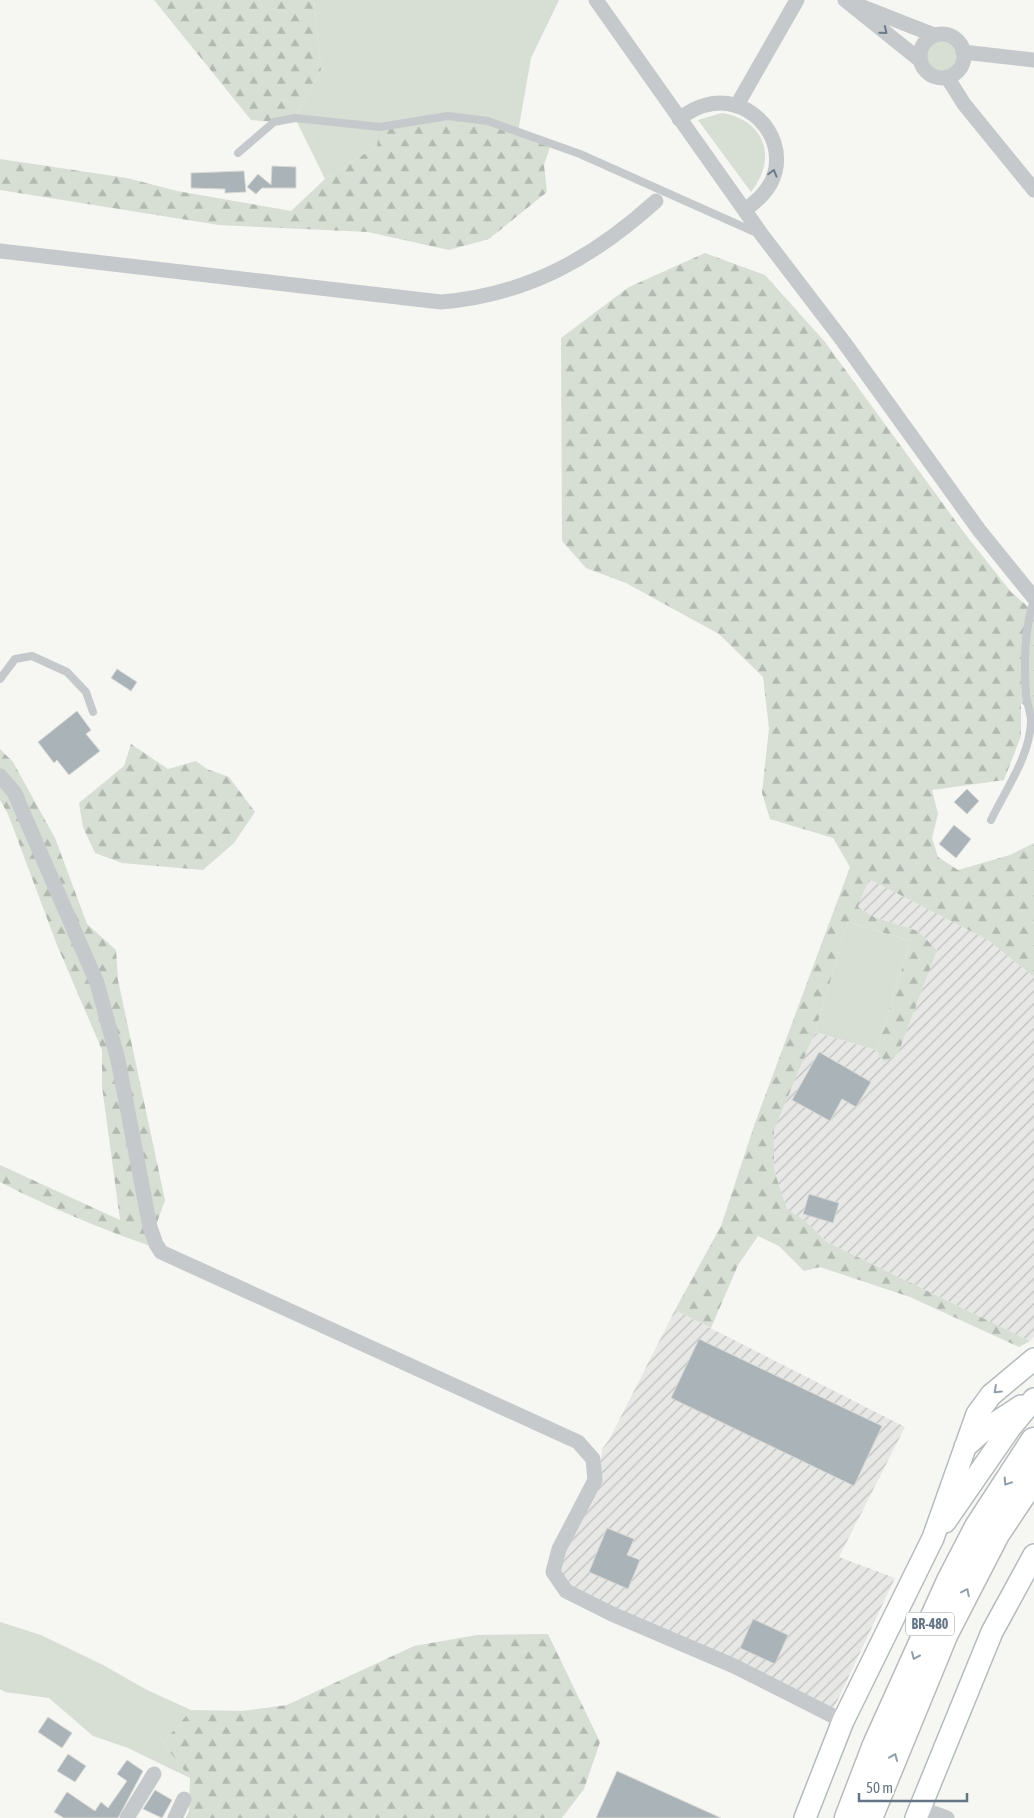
<svg xmlns="http://www.w3.org/2000/svg" width="1034" height="1818" viewBox="0 0 1034 1818" font-family="'Asap Condensed',sans-serif">
	<style>
		.industrial { fill: url(#industrial-furrows) }
		.grass { fill: #d7ded3 }
		.forest { fill: url(#forest-firs) }
		.building { fill: #aab3b8; stroke: #d8d8d5 }
		.lines { fill: none; stroke-linecap: round; stroke-linejoin: round }
		.secondary-casing { stroke: #b5bbbf; stroke-width: 24 }
		.highway-casing { stroke: #b8bbbe; stroke-width: 29 }
		.lane { stroke: #c6c9cc; stroke-width: 8 }
		.street { stroke: #c6c9cc; stroke-width: 15 }
		.secondary { stroke: #fff; stroke-width: 21 }
		.highway { stroke: #fff; stroke-width: 26 }
		.oneway { stroke: #697a89 }
		.oneway2 { stroke: #929faa }
		.labels { text-anchor: middle; stroke-width: 5; stroke-linejoin: round; paint-order: stroke }
		.shield { fill: #fff; stroke: #929faa; stroke-width: 1 }
		.shield-label { font-size: 14px; font-weight: bold; fill: #647685 }
	</style>
	<defs>
		<pattern id="industrial-furrows" width="10" height="10" patternUnits="userSpaceOnUse" patternTransform="scale(1.25)"><rect width="10" height="10" fill="#e7e8e6"/><path d="M-1 1l2-2M0 10L10 0M9 11l2-2" fill="none" stroke="#bfc1c0"/></pattern>
		<pattern id="forest-firs" width="22" height="20" patternUnits="userSpaceOnUse" patternTransform="scale(1.25)"><rect width="22" height="20" fill="#d7ded3"/><path d="M5 1l3.5 6h-7zM16 11l3.5 6h-7z" fill="#b2b9b1"/></pattern>
	</defs>
	<rect width="100%" height="100%" fill="#f6f6f2"/>
	<!-- industrial -->
	<path class="industrial" d="M869,879l119,61 46,37v360l-4,4 -203,-99 -22,-21 -19,-12 -12,-39v-40l41,-98 61,18 8,12 14,-8 39,-104 -19,-19 -44,-14 -16,-10z
		M675,1310l230,117 -66,130 56,21 -61,130 -218,-98 -47,-25 -10,-14 6,-23 34,-66 3,-33 7,-9z"/>
	<!-- grass -->
	<path class="grass" d="M314,0h245l-28,58 -13,74 -141,14 -52,33 -30,-61 26,-48z
		M926 56a16 16 0 1 1 32 0a16 16 0 1 1-32 0Z
		M722,113c43,7 56,45 29,79l-53,-72z
		M848,922l63,19 -35,109 -61,-18z
		M0,1622l41,13 62,30 44,25 44,20 -28,33 27,35 -62,-30 -35,-12 -44,-38 -44,-6 -5,-3z"/>
	<!-- forest -->
	<path class="forest" d="M154,0h160l7,70 -26,48 -21,4 -23,-2z
		M448,116l40,5 63,23 -7,21 3,27 -58,47 -40,11 -81,-18 -149,-7 -219,-35v-31l127,19 50,13 114,20 34,-32 52,-33 3,-19z
		M705,253l60,22 60,67 140,192 46,58 23,20v100l-13,-9v33l-17,44 -72,10 6,24 -6,24 6,19 20,13 52,-15 24,-12v134l-46,-37 -119,-61 -11,28 16,10 44,14 19,19 -39,104 -14,8 -8,-12 35,-109 -63,-19 -33,110 -41,98v40l13,39 18,12 22,21 203,99 -11,6 -109,-50 -90,-30 -16,4 -25,-25 -21,-10 -20,29 -27,63 -36,-18 46,-84 34,-103 95,-256 -17,-29 -63,-19 -8,-26 7,-65 -6,-51 -44,-43 -93,-51 -40,-15 -24,-27 -1,-203 68,-51z
		M131,744l37,25 28,-8 11,8 22,8 26,35 -21,31 -31,27 -81,-7 -27,-10 -12,-26 -4,-24 45,-37z
		M0,749l13,13 42,76 32,86 29,26 2,30 47,220 -10,28 7,22c-56,-19 -110,-41 -162,-68v-17l120,55 -18,-134v-36l-45,-105 -49,-131 -8,-14z
		M548,1634l52,108 -16,47 -22,29h-376l3,-7 1,-33 -27,-35 28,-33 51,1 45,-6 127,-59 63,-11z"/>
	<!-- building -->
	<path class="building" d="M272,166l24,1v21h-34l-6,6 -9,-7 11,-13 13,11z
		M244,171l2,21 -21,1v-4l-34,-1v-15z
		M117,669l20,13 -6,9 -20,-13z
		M77,711l14,19 -5,4 14,17 -31,24 -12,-15 -3,3 -16,-21z
		M967,789l12,12 -12,13 -13,-12z
		M954,825l17,14 -15,19 -17,-14z
		M819,1052l52,30 -15,25 -14,-8 -12,22 -38,-21z
		M809,1194l30,9 -6,20 -30,-9z
		M699,1339l183,87 -28,60 -183,-88z
		M607,1528l27,11 -7,16 13,5 -12,29 -39,-17z
		M753,1619l35,16 -13,29 -35,-16z
		M48,1717l24,16 -10,15 -24,-16z
		M68,1754l18,12 -11,16 -18,-11z
		M127,1760l16,11 -25,47h-54l-10,-6 13,-20 28,19 6,-9 7,6 19,-27 -10,-7z
		M617,1771l104,47h-125z
		M155,1790l17,10 -10,18 -19,-9z"/>
	<g class="lines">
		<defs>
			<path id="secondary" d="M965,1447l18,-16 38,-25
				M945,1522l65,-94 24,-29
				M805,1818l38,-97 90,-183 44,-124 14,-19 43,-36
				M916,1818l76,-186 42,-77"/>
			<path id="highway" d="M848,1818l28,-73 74,-164 28,-54 56,-86
				M869,1818l76,-185 51,-99 38,-57"/>
		</defs>
		<!-- secondary casing -->
		<use href="#secondary" class="secondary-casing"/>
		<!-- highway casing -->
		<use href="#highway" class="highway-casing"/>
		<!-- lane -->
		<path class="lane" d="M238,153l36,-31 21,-4 85,9 68,-11 40,5 92,33 177,79
			M0,679l15,-20 17,-3 35,16 19,20 7,20
			M991,820c15,-31 39,-64 40,-99 0,-8 -4,-17 -5,-26 -2,-32 -2,-65 8,-95"/>
		<!-- street -->
		<path class="street" d="M596,0l166,235 81,106 136,189 55,68
			M845,0l76,61
			M860,6l74,29
			M920 56a22 22 0 1 1 44 0a22 22 0 1 1-44 0Z
			M963,52l71,8
			M947,77l17,27 70,86
			M737,105l60,-105
			M679,119c8,-6 17,-12 27,-14 40,-11 79,27 69,67 -4,17 -17,28 -30,38
			M0,251l441,51c86,-7 152,-44 215,-101
			M0,776l14,16 83,191 21,77 32,167 6,17 5,8 417,190 15,17 2,21 -36,69 -6,23 13,19 46,23 122,52 109,55
			M920,1808l27,10
			M127,1818l27,-44
			M175,1818l9,-19"/>
		<!-- secondary -->
		<use href="#secondary" class="secondary"/>
		<!-- highway -->
		<use href="#highway" class="highway"/>
	</g>
	<!-- one-way arrows -->
	<defs><path id="oneway-chevron" d="M-2-3.5L2.5 0L-2 3.5" fill="none" stroke-width="1.6" stroke-linecap="round" stroke-linejoin="round" transform="scale(1.25)"/></defs>
	<g class="oneway">
		<use href="#oneway-chevron" transform="translate(884 31) rotate(39)"/>
		<use href="#oneway-chevron" transform="translate(773 173) rotate(-74)"/>
	</g>
	<g class="oneway2">
		<use href="#oneway-chevron" transform="translate(997 1390) rotate(137)"/>
		<use href="#oneway-chevron" transform="translate(1007 1482) rotate(123)"/>
		<use href="#oneway-chevron" transform="translate(966 1592) rotate(-64)"/>
		<use href="#oneway-chevron" transform="translate(915 1656) rotate(114)"/>
		<use href="#oneway-chevron" transform="translate(894 1757) rotate(-68)"/>
	</g>
	<g class="labels">
		<!-- shield labels -->
		<rect class="shield" x="906" y="1612.5" width="48" height="23" rx="4"/>
		<g class="shield-label">
			<text x="930" y="1629">BR-480</text>
		</g>
	</g>
	<!-- scale -->
	<path d="M859 1793v8h108v-8" fill="none" stroke="#647685" stroke-width="2.5"/>
	<text x="866" y="1793" font-size="15" fill="#647685" stroke="#ffffff" stroke-width="4" paint-order="stroke">50 m</text>
</svg>
